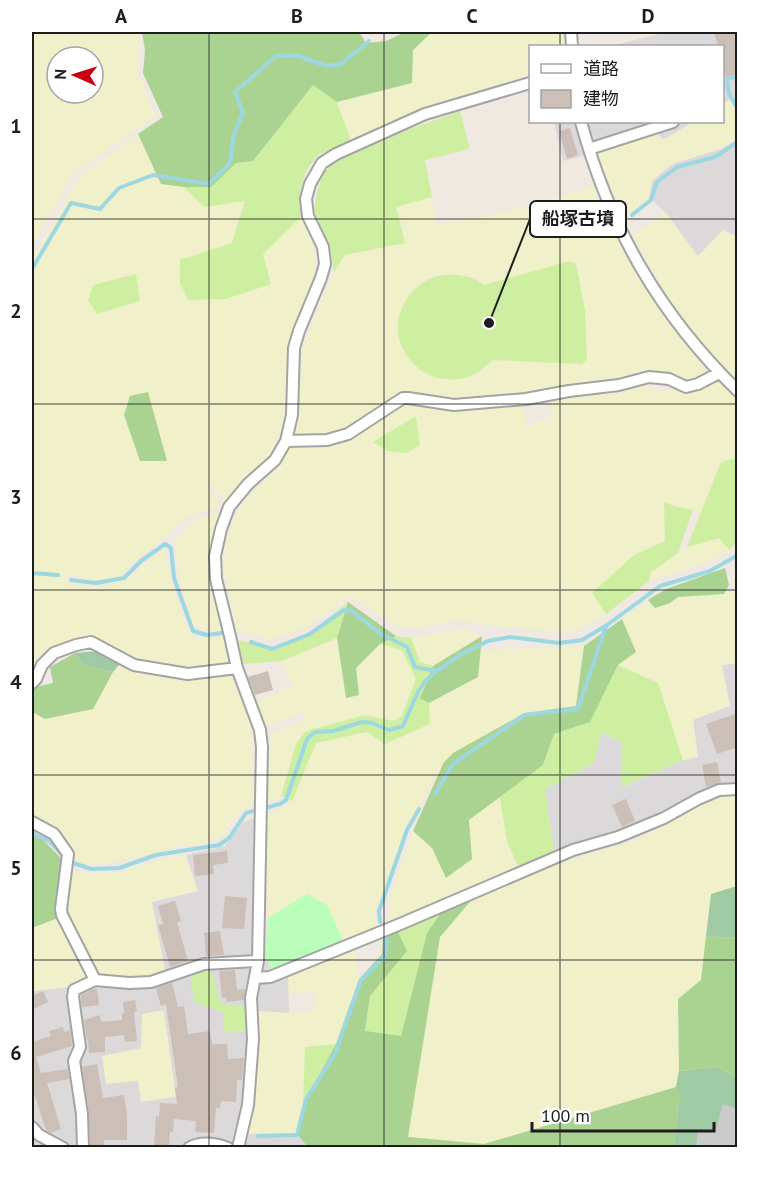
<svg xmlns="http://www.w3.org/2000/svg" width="769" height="1179" viewBox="0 0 769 1179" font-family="'PT Sans','Noto Sans JP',sans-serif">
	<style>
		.residential { fill: #dbd9da }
		.religious { fill: #cbcbcb }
		.farmland { fill: #f0f0ca; fill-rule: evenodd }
		.grass { fill: #ceefa1 }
		.forest { fill: #aad392 }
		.cemetery { fill: #a0caa3 }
		.park { fill: #b9ffb9 }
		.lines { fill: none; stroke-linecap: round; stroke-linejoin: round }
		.stream { stroke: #9dd8e2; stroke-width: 4 }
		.building { fill: #cbbfb7 }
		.street-casing { stroke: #a4a4a4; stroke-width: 14 }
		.street { stroke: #fff; stroke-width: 10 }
		.grid { fill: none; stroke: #1d1d1d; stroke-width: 1.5; stroke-opacity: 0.55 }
		.leader { fill: none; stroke: #1d1d1d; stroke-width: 2 }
		.callout-dot { fill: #1d1d1d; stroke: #fff; stroke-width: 2 }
		.callout { fill: #fff; stroke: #1d1d1d; stroke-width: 2 }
		.callout-label { font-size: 18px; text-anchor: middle; font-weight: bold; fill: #1d1d1d }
		.neatline { fill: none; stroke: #1d1d1d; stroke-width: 2 }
		.grid-label { font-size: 20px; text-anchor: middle; font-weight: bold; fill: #1d1d1d }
	</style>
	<rect width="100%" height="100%" fill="#efe9e1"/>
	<!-- residential -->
	<path class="residential" d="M667,32h70v80l-7,-12 -7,4 -1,-58h-110z
		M554,122h139l-30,18 -66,12 -34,9z
		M737,139v98l-14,-7 -25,27 -32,-44 -17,-16 3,-16 20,-17 49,-15z
		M737,663v124l-19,-1 -97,46 -67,21 -9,-64 49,-26 7,-31 20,10 1,45 61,-27 15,-3 -5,-37 29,-55z
		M255,818l-3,136 13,3 7,12 16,9 1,35 -31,-1 -4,88 -6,34 48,-1 13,14 -277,1v-157l38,-4 82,-85 45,-11 -11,-36 39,-9 18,-24z"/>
	<!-- religious -->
	<path class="religious" d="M679,1071l58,6v70l-63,1 6,-50 -4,-11z"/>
	<!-- farmland -->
	<path class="farmland" d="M32,32h105l2,13 -2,26 18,45 -81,57 -42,72zM57,57h36v36h-36z
		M432,32h133l1,14h-36v29l-106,33 -73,33 -14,-39 75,-19 1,-33z
		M730,99l7,13v27l-16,10 -49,15 -20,17 -3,16 -19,17 -9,-1 -24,-61 60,-20 6,8 30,-18h29l1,-18z
		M138,134l23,50 23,3 20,20 41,-7 -13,43 31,11 38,-37 15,35 -1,31 -27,58 -2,66 -5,23 -13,28 -42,43 -25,-24 19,29 -31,10 -72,61 -22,3 -29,-6 1,10 33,3 28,-8 35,-31 20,72 12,17h30l5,29 -41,4 -53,-8 -45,-24 -48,16 -9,23 -2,2v-391l1,-2 -1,-1v-24l48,-85z
		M593,186l17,42 18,31 38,59 42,54 -19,8 -30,-8 -43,11 -78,10 -70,7h-29l-36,-7 -66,42 -45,3 7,-36 4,-57 31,-73 11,-17 60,-12 -9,-37 36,-9 5,28 80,-16zM576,264l9,46 2,49 -5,4 -89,-3 -12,11 -15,7 -17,2 -40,-86 13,-12 15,-7 33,2 14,8z
		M666,213l32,43 25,-26 14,7v146l-9,-8 -50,-61 -46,-79z
		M719,381l18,17v60l-16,4 -19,50 -25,-5 -12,34 -31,14 -42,38 14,21 -18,11 -23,8 -22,-3 -53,-4 -31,-6 -42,8 -20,-1 -41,-27 -8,-2 -43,30 -36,12 -33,-11 -13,-61 4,-33 16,-34 35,-34 11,-22 46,-1 70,-43 118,3 3,22 25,-9 -2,-17 29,-8 44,-3 27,-5v6l45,2z
		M221,512l-9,24 -3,34 14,61 -20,-1 -11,-6 -14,-51 -3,-33 20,-20z
		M719,538l10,12 -19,11 -61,20 1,-8 37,-26z
		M737,592v71l-15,2 8,41 -37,14 5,37 -15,3 -25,-77 -40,-18 18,-14 -14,-32 26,-19 7,8 15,-5 8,-6 46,-3z
		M463,629l19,7 -49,30 -13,-4 -9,-24z
		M337,638l9,60 10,-30 24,-24 22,6 14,29 -14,37 -8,5 -29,-6 -69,29 -15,52 -15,7 5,-69 32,-13v-8l-38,13 -8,-23 36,-18 -11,-24z
		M584,646l-8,60 -51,7 -72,40 -9,9 -37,66 -33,85 4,14 -35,14 -15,-35 -60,12 -1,-82 1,-20 24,-15 23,-58 52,-11 63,-8 -1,-21 49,-26 3,-26z
		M120,664l71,16 40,-5 21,53 1,77 -14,6 -15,23 -12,8 -35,5 -50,13 -24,4 -19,-1 -10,-5 -17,-25 -25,-14v-107l13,7 68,-47z
		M721,795h16v91l-26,8 -10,86 -23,19 1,72 -3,16 -192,57 -77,-7 33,-201 34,-39 96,-38 63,-17z
		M500,797l7,45 12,26 -129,52 -1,-22 24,-67 19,17 14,30 26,-19 -3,-39z
		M186,855l12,36 -46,11 14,73 -39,4 -29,-3 -34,-65 7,-40 18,2h29l41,-14z
		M58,918l31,61 -19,8 -38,4v-63z
		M354,949l5,30 -23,65 -31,3 -2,58 -7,28 -49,1 7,-34 4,-89 31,2 27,-3 -1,-18 -26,2 -1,-16z
		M164,1010l12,87 -35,5 -3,-21 -32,3 -4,-28 39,-8 1,-34z"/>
	<!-- grass -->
	<path class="grass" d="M313,85l24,17 14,39 -33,14 -12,16 -6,21 1,25 -38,37 8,30 -45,15 -38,1 -8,-17v-23l52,-17 13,-42 -41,6 -20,-20h27l25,-24 17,-2z
		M460,111l10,38 -45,11 7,37 -36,10 9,36 -60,12 -11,17 -4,-25 -16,-34 3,-21 6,-19 20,-18 42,-17z
		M570,261l6,3 9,46 2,49 -5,5 -89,-4c-17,15 -30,23 -54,18 -11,-2 -20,-8 -27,-16 -37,-40 5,-101 56,-85 6,1 11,5 16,8z
		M136,274l4,27 -43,13 -9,-13 5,-16z
		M416,416l4,29 -14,8 -19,-2 -14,-9z
		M737,458v85l-8,7 -10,-12 -32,9 34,-85z
		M664,502l13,5 16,3 -15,43 -28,20 -1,8 -43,33 -14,-21 42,-38 31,-14z
		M348,602l-11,36 -55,23 -38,3 -7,-24 34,7 40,-15z
		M396,636l15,2 9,24 13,4 -12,32 8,5 1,21 -45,20 -18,-12 -51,11 -24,58 -11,-5 15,-52 10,-13 59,-16 29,6 8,-5 14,-37 -14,-29 -22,-6z
		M618,665l40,18 25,77 -62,27v-45l-20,-10 -7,31 -49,26 9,64 -35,15 -12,-26 -7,-45 43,-32 11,-31 36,-12z
		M442,911l-15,22 -26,103 -36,-4 5,-36 36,-45 -8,-19z
		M211,970l10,34 25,2 2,26h-24l-1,-20 -28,-9 -5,-28z
		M336,1044l-33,61 2,-58z"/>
	<!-- forest -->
	<path class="forest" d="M142,32h217l7,11 20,-2 19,-9h27l-19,18 -1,33 -75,19 -24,-17 -60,76 -17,2 -25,24h-27l-23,-3 -23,-50 25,-17 -20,-44 2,-23z
		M148,392l19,69h-27l-16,-46 6,-19z
		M725,568l4,17 -5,9 -46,3 -8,6 -15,5 -7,-8 18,-11z
		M348,602l48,34 -16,8 -24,24 3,27 -13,3 -9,-60z
		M622,619l14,33 -18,13 -28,57 -36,12 -11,31 -74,55 3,39 -26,19 -14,-30 -19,-17 31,-69 9,-9 72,-40 51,-7 8,-60z
		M482,636l-4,41 -49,26 -9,-5 13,-32z
		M75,653l8,12 30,7 -20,37 -48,10 -13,-7v-24l21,-5 -3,-16z
		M32,829l30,30 -4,59 -26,10z
		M474,897l-34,40 -32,200 76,7 192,-57 4,11 -6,49 -257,1 -11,-2 -1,2h-96l-13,-15 7,-28 33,-61 23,-65 23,-25 1,-17 15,-5 9,19 -37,45 -5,35 36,5 26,-103 15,-22z
		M706,936l31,2v139l-21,-10 -37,4 -1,-72 23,-19z"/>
	<!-- cemetery -->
	<path class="cemetery" d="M98,651l22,13 -7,8 -30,-7 -8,-12z
		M737,886v52l-31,-2 5,-42z
		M716,1067l21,10v32l-14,-5 -8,28 -17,-1 -2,16h-22l6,-49 -4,-11 3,-16z"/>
	<!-- park -->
	<path class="park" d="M307,894l21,12 15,35 -71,28 -7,-12 3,-39z"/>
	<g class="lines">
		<!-- stream -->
		<path class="stream" d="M738,76l-11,3 2,15 9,15
			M632,215l19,-15 6,-18 20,-15 38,-10 23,-15
			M32,269l39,-66 29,6 19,-21 34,-13 56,9 21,-21 4,-29 9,-21 -8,-21 41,-36 19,-1 32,11 14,-2 28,-23
			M32,573l26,2
			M71,580l25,3 28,-5 17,-17 24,-17 6,4 3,30 19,53 14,4 15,-2
			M251,642l21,7 38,-15 34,-24 8,1 27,22 28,14 8,20 22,4
			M435,794l18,-30 71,-49 54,-6 28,-83
			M32,833l18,9 15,15
			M70,862l21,7 28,-1 37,-13 63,-10 10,-7 17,-25 34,-9 6,-4 21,-61 8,-7 18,-1 29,-9 10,1 17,7 14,-4 15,-34 7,-11 12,-10 25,-17 26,-13 22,-4 49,6 23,-3 25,-15 53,-39 50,-15 28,-16
			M380,922l-1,-11 28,-81 12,-21
			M258,1136l39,-1 9,-36 29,-45 26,-74 24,-24 1,-18"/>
	</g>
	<!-- building -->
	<path class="building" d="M714,32h24v33h-3l2,9 -11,3 -3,-12v-19h-5z
		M570,128l8,27 -11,4 -8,-28z
		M268,671l5,19 -18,5 -7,-18z
		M738,713v34l-21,7 -11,-30z
		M717,762l4,20 -15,5 -4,-22z
		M626,799l9,22 -13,6 -10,-22z
		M227,851l1,12 -15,2 1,9 -19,2 -2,-21z
		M225,896l22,2 -3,31 -22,-1z
		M175,901l6,20 -4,1 11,39 -18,6 -12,-42 5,-1 -5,-18z
		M220,931l4,24 -18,1 -2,-23z
		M235,970l2,20 8,-1 -1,11 -18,2v-5l-4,1 -3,-27z
		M172,983l6,24 6,-1 4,28 22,-3 2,13h15l1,15 16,-1v2l-2,20h-5l-1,22 -15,-1 -1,7h-4l-2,25 -19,-1 1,-11 -22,-2 -1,13h-3l-1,14 -15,-1 2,-29 3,1 1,-14 17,1 -2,-16 3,-1 -12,-83 -5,2 -5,-18z
		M93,989h4l2,16 -17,2 -1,-12z
		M43,991l5,11 -16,8v-14z
		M135,1000l2,11 -3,1 3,29 -12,1 -1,-7 -19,2v15l-16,1 -1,-13 -1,1 -3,-21 16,-5 1,7 21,-2v-7h2l-1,-11z
		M63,1027l1,5 6,-2 2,16 -36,11 5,16 27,-4 1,10 -22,4 14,46 -11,4 -4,-3 -11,-34 -3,1v-55l19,-6 -2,-5z
		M97,1064l6,34 21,-3 3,21v24h-23v8h-14l-1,-35 -7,-46z"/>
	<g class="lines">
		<defs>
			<path id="street" d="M571,32l1,14
				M581,122c29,106 78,192 157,269
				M589,149l84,-27
				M286,441l41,-1 21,-6 55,-36h5l46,7 72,-6 43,-8 50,-6 30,-8 20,2 17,8 12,-3 21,-11
				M32,683l4,-4 6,-14 12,-12 22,-8 15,-3 43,23 54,9 49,-6
				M32,822l22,12 14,20 -7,55 1,6 33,65
				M255,978l15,-1 128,-52 175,-75 45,-13 46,-19 34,-19 21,-9 19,-1
				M32,1127l7,8 24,13
				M83,1148l-1,-34 -8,-53 6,-14 -7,-50 1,-7 21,-10 34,3 22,-1 53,-18 54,-3
				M189,1148c11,-7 27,-5 39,0
				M238,1148l10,-43 5,-66 -2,-41 7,-37 4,-214 -2,-17 -23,-62 -7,-32 -14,-57 -1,-23 6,-27 8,-22 19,-23 27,-24 11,-19 6,-26 2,-67 5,-17 22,-53 4,-14 -2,-17 -15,-31 -2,-17 4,-15 12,-21 14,-9 89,-40 105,-31"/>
		</defs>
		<!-- street casing -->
		<use href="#street" class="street-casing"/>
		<!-- street -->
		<use href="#street" class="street"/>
	</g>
	<!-- grid -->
	<path class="grid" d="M209,32v1116M384,32v1116M560,32v14M560,122v1026M32,219h706M32,404h706M32,590h706M32,775h706M32,960h706"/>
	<!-- callouts -->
	<path class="leader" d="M489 323L530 219"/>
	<circle class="callout-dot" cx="489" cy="323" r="6"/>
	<rect class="callout" x="530" y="201" width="96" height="36" rx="6"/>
	<g class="callout-label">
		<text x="578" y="225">船塚古墳</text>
	</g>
	<!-- border -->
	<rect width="769" height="1179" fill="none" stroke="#ffffff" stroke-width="66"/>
	<!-- legend -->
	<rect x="529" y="45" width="195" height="78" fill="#ffffff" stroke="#a5a5a5" stroke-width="1.5"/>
	<rect x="541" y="64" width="30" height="9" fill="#ffffff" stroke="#a5a5a5" stroke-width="1.5"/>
	<text x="583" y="75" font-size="18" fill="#1d1d1d">道路</text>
	<rect x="541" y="90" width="30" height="18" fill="#cbbfb7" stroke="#a5a5a5" stroke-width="1.5"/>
	<text x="583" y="105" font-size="18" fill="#1d1d1d">建物</text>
	<!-- north arrow -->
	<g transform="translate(75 75) rotate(273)"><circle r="28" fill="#ffffff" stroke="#a5a5a5" stroke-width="1.5"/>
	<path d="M0-4.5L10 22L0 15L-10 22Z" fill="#c90011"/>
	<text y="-9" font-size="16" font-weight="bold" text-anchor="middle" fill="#1d1d1d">N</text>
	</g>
	<!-- scale -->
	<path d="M532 1122v9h182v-9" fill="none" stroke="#1d1d1d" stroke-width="3"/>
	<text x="541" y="1122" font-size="18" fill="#1d1d1d" stroke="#ffffff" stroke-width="4.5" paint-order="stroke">100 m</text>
	<rect x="33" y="33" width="703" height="1113" class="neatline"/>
	<g class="grid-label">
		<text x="121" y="23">A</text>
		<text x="297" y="23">B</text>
		<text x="472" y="23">C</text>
		<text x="648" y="23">D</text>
		<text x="16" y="133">1</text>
		<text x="16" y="318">2</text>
		<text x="16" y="504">3</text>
		<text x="16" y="689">4</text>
		<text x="16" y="875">5</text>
		<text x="16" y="1060">6</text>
	</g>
</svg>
